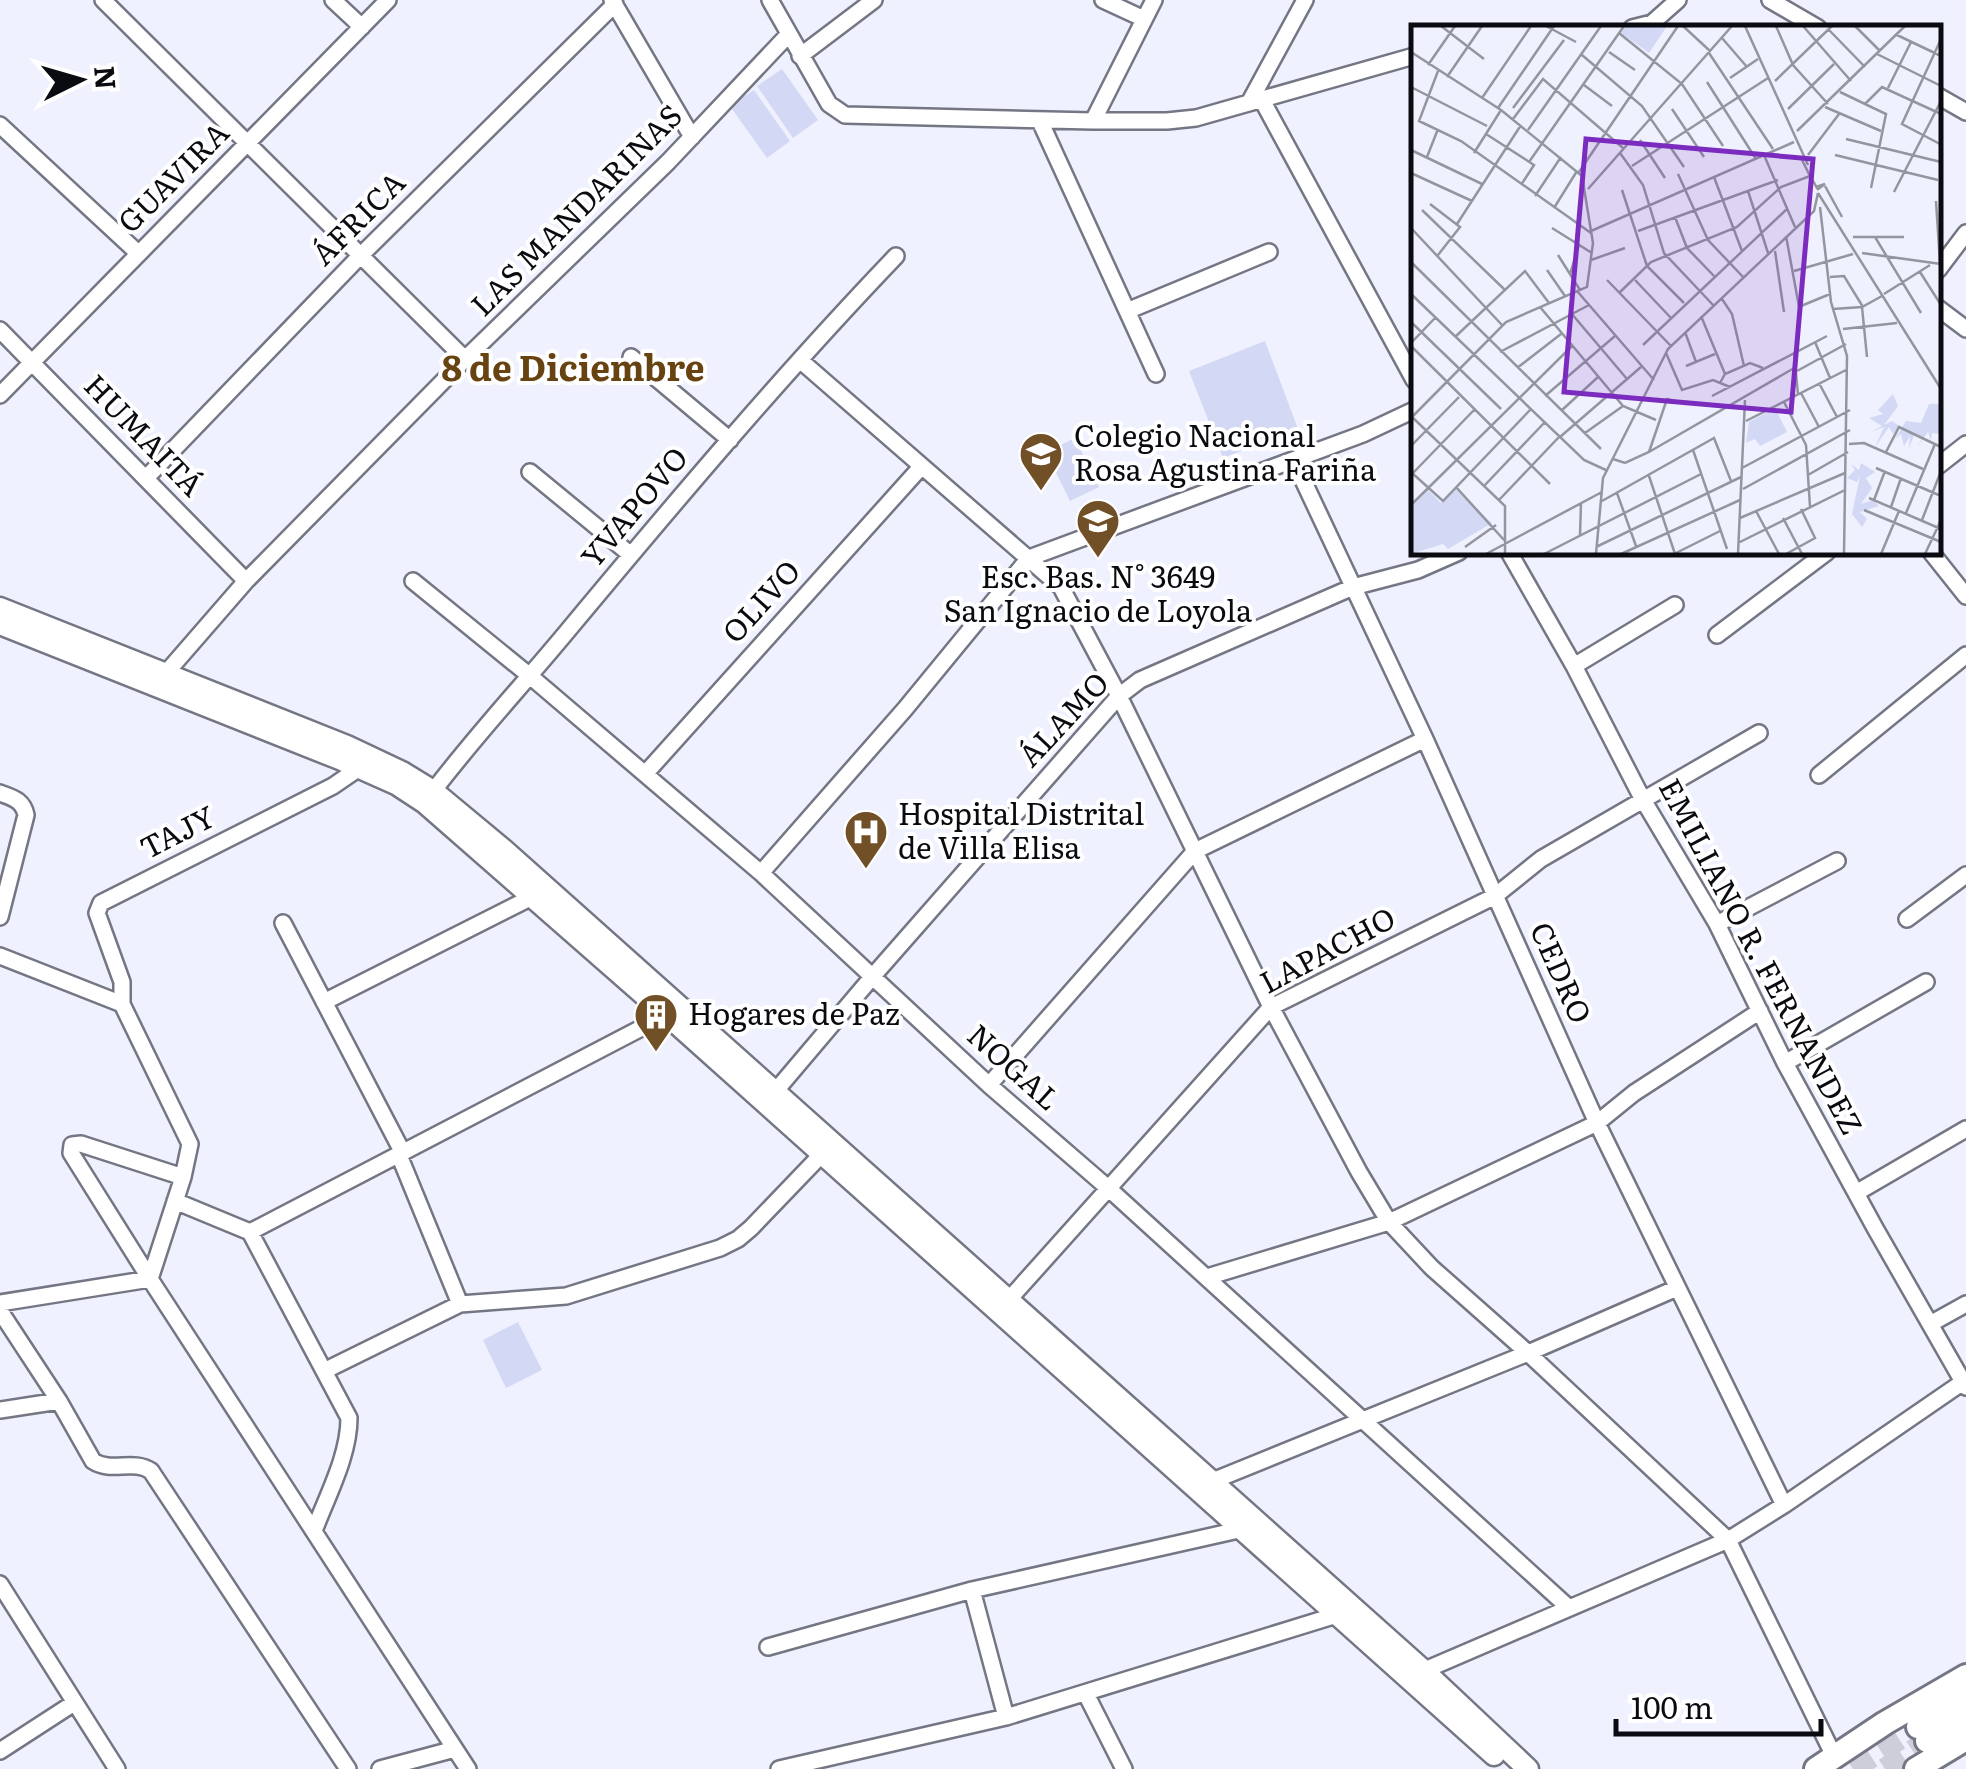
<svg xmlns="http://www.w3.org/2000/svg" width="1966" height="1769" viewBox="0 0 1966 1769" font-family="Literata,serif">
	<style>
		.green { fill: #d3d8f5 }
		.lines { fill: none; stroke-linecap: round; stroke-linejoin: round }
		.highway-tunnel { stroke: #cdceda; stroke-width: 22; stroke-dasharray: 22 11; stroke-linecap: butt }
		.minor-casing { stroke: #747684; stroke-width: 20 }
		.major-casing { stroke: #747684; stroke-width: 25 }
		.highway-casing { stroke: #747684; stroke-width: 28 }
		.minor { stroke: #fff; stroke-width: 15 }
		.major { stroke: #fff; stroke-width: 20 }
		.highway { stroke: #fff; stroke-width: 22 }
		.labels { text-anchor: middle; stroke-width: 8; stroke-linejoin: round; paint-order: stroke }
		.street-label { font-size: 30px; fill: #0a0b10; stroke: #fff }
		.poi-label { font-size: 30px; fill: #0a0b10; stroke: #fff; text-anchor: start }
		.quarter-label { font-size: 35px; font-weight: bold; fill: #684312; stroke: #fff }
		.inset-road { fill: none; stroke: #93959f; stroke-width: 2.5 }
		.view { fill: #7b2cbf; fill-opacity: 0.15; stroke: #7b2cbf; stroke-width: 5 }
		.inset-edge { fill: none; stroke: #0a0b10; stroke-width: 5 }
	</style>
	<rect width="100%" height="100%" fill="#eff1fe"/>
	<!-- green -->
	<path class="green" d="M782,69l36,51 -25,18 -36,-52z
		M754,90l36,51 -23,17 -37,-52z
		M1265,341l33,88 -75,29 -34,-87z
		M1075,438l24,49 -29,14 -24,-49z
		M518,1322l24,48 -36,18 -23,-48z"/>
	<g class="lines">
		<!-- highway-tunnel -->
		<path class="highway-tunnel" d="M1853,1769l65,-42
			M1885,1769l42,-28"/>
		<defs>
			<path id="minor" d="M103,0l362,359
				M333,0l29,27
				M612,0l80,137
				M770,0l59,104 16,11 248,6h74l29,-3 218,-62
				M1103,0l41,19
				M1770,0l48,28
				M1632,28l20,-5 26,-23
				M800,56l74,-56
				M1938,96l28,16
				M1262,100l152,280
				M1249,103l56,-103
				M1040,121l116,253
				M1093,121l61,-121
				M0,125l138,128
				M1938,270l28,-37
				M1938,308l28,21
				M1127,311l142,-59
				M0,330l246,251
				M631,357l99,83
				M801,361l260,226 58,109 152,311 88,165 30,50 43,46 96,85 200,187 106,216
				M0,395l388,-395
				M1294,461l131,278 172,384 187,382
				M1938,466l28,-22
				M530,472l101,83
				M146,478l214,-222 255,-252
				M1509,552l65,114 68,132 75,126 68,139 90,165 91,159
				M1931,552l35,44
				M413,581l117,95 231,197 228,212 119,103 460,419
				M1717,635l110,-83
				M1574,666l101,-61
				M160,680l86,-99 219,-222 203,-197 120,-127
				M645,774l276,-307
				M1819,775l147,-120
				M0,793c13,5 23,7 26,22l-26,102
				M428,798c44,-59 95,-113 142,-170 105,-126 212,-253 326,-372
				M761,873l144,-164 124,-151 334,-124 51,-24
				M1907,919l59,-44
				M283,923l120,230
				M1717,924l120,-63
				M0,956l122,48 68,140 -7,33 -33,102
				M324,1002l216,-109
				M122,1004v-22l-25,-69 4,-10 232,-117 32,-22
				M1785,1063l141,-81
				M989,1085l206,-234 230,-112
				M768,1100l105,-124 246,-280 21,-16 213,-93 65,-17 41,-18
				M399,1155l61,149
				M183,1177l-102,-33 -9,1 -1,8 79,126 318,490
				M1856,1193l110,-64
				M175,1201l75,31 99,186c0,38 -22,78 -35,113
				M250,1232l422,-220
				M1207,1277l182,-55 208,-99 37,-30 126,-82
				M0,1303l150,-24
				M1004,1305l267,-298 224,-111 46,-37 218,-126
				M0,1311l59,90 34,60c18,12 41,-2 58,10l197,298
				M1930,1324l36,-20
				M324,1371l136,-67 106,-8 154,-48 18,-9 13,-11 71,-74
				M0,1410l59,-9
				M1210,1482l318,-129 149,-65
				M0,1584l117,185
				M972,1590l34,127
				M768,1647l204,-57 271,-61
				M1418,1673l310,-133 56,-35 179,-123
				M1086,1694l38,75
				M0,1751l74,-48
				M380,1769l75,-20
				M779,1769l227,-52 337,-104"/>
			<path id="major" d="M0,608l347,138 55,26 31,19 71,59 919,820 105,99
				M0,624l342,136 54,24 29,19 242,212 827,740"/>
			<path id="highway" d="M1918,1727l48,-29
				M1927,1741l39,-23
				M1816,1769l69,-46 81,-47
				M1916,1769l50,-30"/>
		</defs>
		<!-- minor casing -->
		<use href="#minor" class="minor-casing"/>
		<!-- major casing -->
		<use href="#major" class="major-casing"/>
		<!-- highway casing -->
		<use href="#highway" class="highway-casing"/>
		<!-- minor -->
		<use href="#minor" class="minor"/>
		<!-- major -->
		<use href="#major" class="major"/>
		<!-- highway -->
		<use href="#highway" class="highway"/>
	</g>
	<!-- icons -->
	<defs>
		<symbol id="school-pin" viewBox="-11 -11 22 30"><path d="M0 17L-7.5 6A9.5 9.5 0 1 1 7.5 6Z" fill="#714f27" stroke="#fff"/><path d="M0-5L7-2L0 1L-7-2ZM-4 1L0 2.5L4 1V4Q0 6-4 4Z" fill="#fff"/></symbol>
		<symbol id="hospital-pin" viewBox="-11 -11 22 30"><path d="M0 17L-7.5 6A9.5 9.5 0 1 1 7.5 6Z" fill="#714f27" stroke="#fff"/><path d="M-5-5h3v3.5h4V-5h3V5h-3V1.5h-4V5h-3Z" fill="#fff"/></symbol>
		<symbol id="building-pin" viewBox="-11 -11 22 30"><path d="M0 17L-7.5 6A9.5 9.5 0 1 1 7.5 6Z" fill="#714f27" stroke="#fff"/><path d="M-4-6H4V6H1V3H-1V6H-4ZM-2.5-4.3h1.7v1.8h-1.7ZM.8-4.3h1.7v1.8H.8ZM-2.5-1h1.7V.8h-1.7ZM.8-1h1.7V.8H.8Z" fill="#fff"/></symbol>
	</defs>
	<g fill-rule="evenodd">
		<use href="#school-pin" x="1016" y="429" width="50" height="68"/>
		<use href="#school-pin" x="1073" y="496" width="50" height="68"/>
		<use href="#hospital-pin" x="841" y="807" width="50" height="68"/>
		<use href="#building-pin" x="631" y="990" width="50" height="68"/>
	</g>
	<g class="labels">
		<!-- street labels -->
		<g class="street-label">
			<text transform="translate(174 178) rotate(-45)" y="10">GUAVIRA</text>
			<text transform="translate(577 211) rotate(-45)" y="10">LAS MANDARINAS</text>
			<text transform="translate(359 219) rotate(-45)" y="10">ÁFRICA</text>
			<text transform="translate(143 436) rotate(46)" y="10">HUMAITÁ</text>
			<text transform="translate(635 508) rotate(-50)" y="10">YVAPOVO</text>
			<text transform="translate(762 602) rotate(-48)" y="10">OLIVO</text>
			<text transform="translate(1064 720) rotate(-47)" y="10">ÁLAMO</text>
			<text transform="translate(178 833) rotate(-27)" y="10">TAJY</text>
			<text transform="translate(1328 951) rotate(-28)" y="10">LAPACHO</text>
			<text transform="translate(1760 957) rotate(62)" y="10">EMILIANO R. FERNANDEZ</text>
			<text transform="translate(1560 973) rotate(66)" y="10">CEDRO</text>
			<text transform="translate(1013 1068) rotate(42)" y="10">NOGAL</text>
		</g>
		<!-- poi labels -->
		<g class="poi-label">
			<text x="1074" y="447">Colegio Nacional<tspan x="1074" dy="34">Rosa Agustina Fariña</tspan></text>
			<text x="1098" y="588" text-anchor="middle">Esc. Bas. N° 3649<tspan x="1098" dy="34">San Ignacio de Loyola</tspan></text>
			<text x="898" y="825">Hospital Distrital<tspan x="898" dy="34">de Villa Elisa</tspan></text>
			<text x="688" y="1025">Hogares de Paz</text>
		</g>
		<!-- quarter labels -->
		<g class="quarter-label">
			<text x="573" y="381">8 de Diciembre</text>
		</g>
	</g>
	<!-- overview -->
	<g transform="translate(1411 25)">
		<rect width="530" height="530" fill="#eff1fe"/>
		<path d="M214,1h42l-18,27 -28,-20zM482,369l5,12 -14,19 8,-4 7,5 -6,8 -4,-7 -14,20 9,-20 -13,5 11,-6 -13,-8 14,-4 -5,-4zM518,379h12v30l-9,-1 -1,8 -3,-9 -11,15 6,-10 -9,-2 -5,13 1,-12 -6,10 -3,-12 -6,5 11,-18 15,2zM364,383l12,24 -27,14 -5,-7 -9,4 3,-21zM450,438l14,9 -9,6 6,10 -11,16 12,-4 6,6 -19,6 7,7 -5,8 -10,-13 8,-38 -3,6 -10,-4 8,-8 -4,-6 8,6zM45,464l36,34 -44,26 -5,-5 -32,10v-47l17,-17 13,13z" fill="#d3d8f5"/>
		<path class="inset-road" d="M30,1l43,33M135,1l30,16M272,1l27,25M334,1l63,139M365,1l17,39 35,39M392,1l48,55M444,1l25,25M418,5l36,37M208,8l63,51 41,62M486,10l44,21M311,13l25,29M0,27l90,58 81,66 11,67 -6,44 -81,35 -95,96M198,27l26,18M298,28l64,96M466,29l64,32M171,30l60,51 42,61M17,40l27,-39M27,46l-19,50 42,20 130,92M36,52l35,-51M319,53l28,-19M364,56l57,-55M296,57l49,77M173,60l28,21M0,62l76,39M477,63l23,-46M429,67l46,22 -15,74M71,73l49,-72M454,79l17,-17 59,27M414,82l56,24M87,83l56,-82M102,83l51,-68M261,84l32,48M377,84l46,-45M102,94l30,-40 80,69M117,105l73,-104M386,106l108,-105M75,109l48,31 -13,20M435,114l95,23M229,115l25,38M529,119l-38,-20 39,-85M0,125l71,34M63,128l27,-43M209,128l23,32 21,68 50,53M353,130l31,72M397,130l31,-41M424,130l103,25M16,132l11,-28M391,135l8,16 7,12 1,1 7,-5 -9,3M118,137l95,-136M221,141l136,-88M168,147l99,-146M0,148l61,28M267,149l30,66 36,38M303,152l28,74M414,161l17,31M177,164l144,-163M211,165l25,76 37,37M337,166l20,62M483,167l47,-91M407,168l123,196M124,171l26,-39M525,176l4,62M19,179l30,23 -22,28M409,182l11,95 16,54 -3,198M143,183l23,-37M11,185l83,80M264,192l12,31 27,28M46,199l64,-99M0,203l91,97M141,203l40,25M180,206l203,-89M227,206l140,-51M375,211l14,76M442,212h51M464,212l46,76M364,226l9,61M451,228l79,11M147,230l22,35M180,235l34,-12M0,237l190,187M136,245l18,26M383,246l59,-17M509,247l21,33M159,249l9,-29M419,252l14,-1 19,31M196,255l64,66M224,255l36,38M166,266l77,89M208,268l32,-31 86,-35 44,-40 29,-11M0,269l173,166 24,11M473,269l46,-29M311,274l10,15 12,52M390,281l29,-12M129,282l83,99 33,14M451,282l5,50M422,284l29,-2 20,-11M160,288l56,66M290,291l24,58M0,297l90,87M432,304l54,-6M274,307l11,30M44,312l70,-66 24,32M404,317l15,36M0,318l24,-25M232,320l145,-137M0,321l139,138M89,327l89,-47M255,328l16,37 31,-10 17,7M383,328l4,41M275,341l29,-12M106,343l44,-34M386,346l49,-27M309,358l5,-9 25,-11 13,5M408,358l18,34M390,368l18,34M134,371l70,-60M301,371l115,-60M373,377l22,43 4,62M150,386l37,-34M0,391l94,90v48M335,396l100,-51M174,408l38,-27M149,412l81,-70M438,419l15,-1 59,26M0,421l48,-49M282,425l34,99M238,427l18,-53 19,5M475,427l13,-25 42,20M202,434l12,4 24,-11 147,-85M331,443l108,-58M465,443l65,28M0,447l32,29 87,-91M2,448l61,-63M397,450l40,-23M238,451l26,78M73,461l60,-63M45,462l48,53M332,464l107,-59M206,468l19,53M458,473l72,31M88,475l60,-63M463,475l11,-29M191,476l112,-63 17,43M0,480l161,-159M480,482l10,-29M453,485l77,32M345,486l23,43M495,488l29,-69M329,493l105,-45M372,493l19,36M511,495l19,-49M169,510l1,-32M327,518l107,-53M54,522l31,-22M185,522l145,-70M75,529l116,-62M133,529l157,-80M185,529l7,-76 65,-129 146,-138 4,-18M210,529l119,-54M263,529l46,-23M327,529l7,-154M375,529l29,-16 -14,-29M470,529l18,-43M514,529l16,-34"/>
		<path class="view" d="M175,114l227,20 -22,253 -227,-20z"/>
		<rect width="530" height="530" class="inset-edge"/>
	</g>
	<!-- north arrow -->
	<g transform="translate(80 80) rotate(85)" stroke="#ffffff" stroke-width="8" paint-order="stroke">
	<path d="M0-8L18 38L0 25L-18 38Z" fill="#0a0b10"/>
	<text y="-15" font-size="28" font-weight="bold" text-anchor="middle" fill="#0a0b10">N</text>
	</g>
	<!-- scale -->
	<path d="M1616 1719v15h205v-15" fill="none" stroke="#0a0b10" stroke-width="5"/>
	<text x="1631" y="1719" font-size="30" fill="#0a0b10" stroke="#ffffff" stroke-width="8" paint-order="stroke">100 m</text>
</svg>
